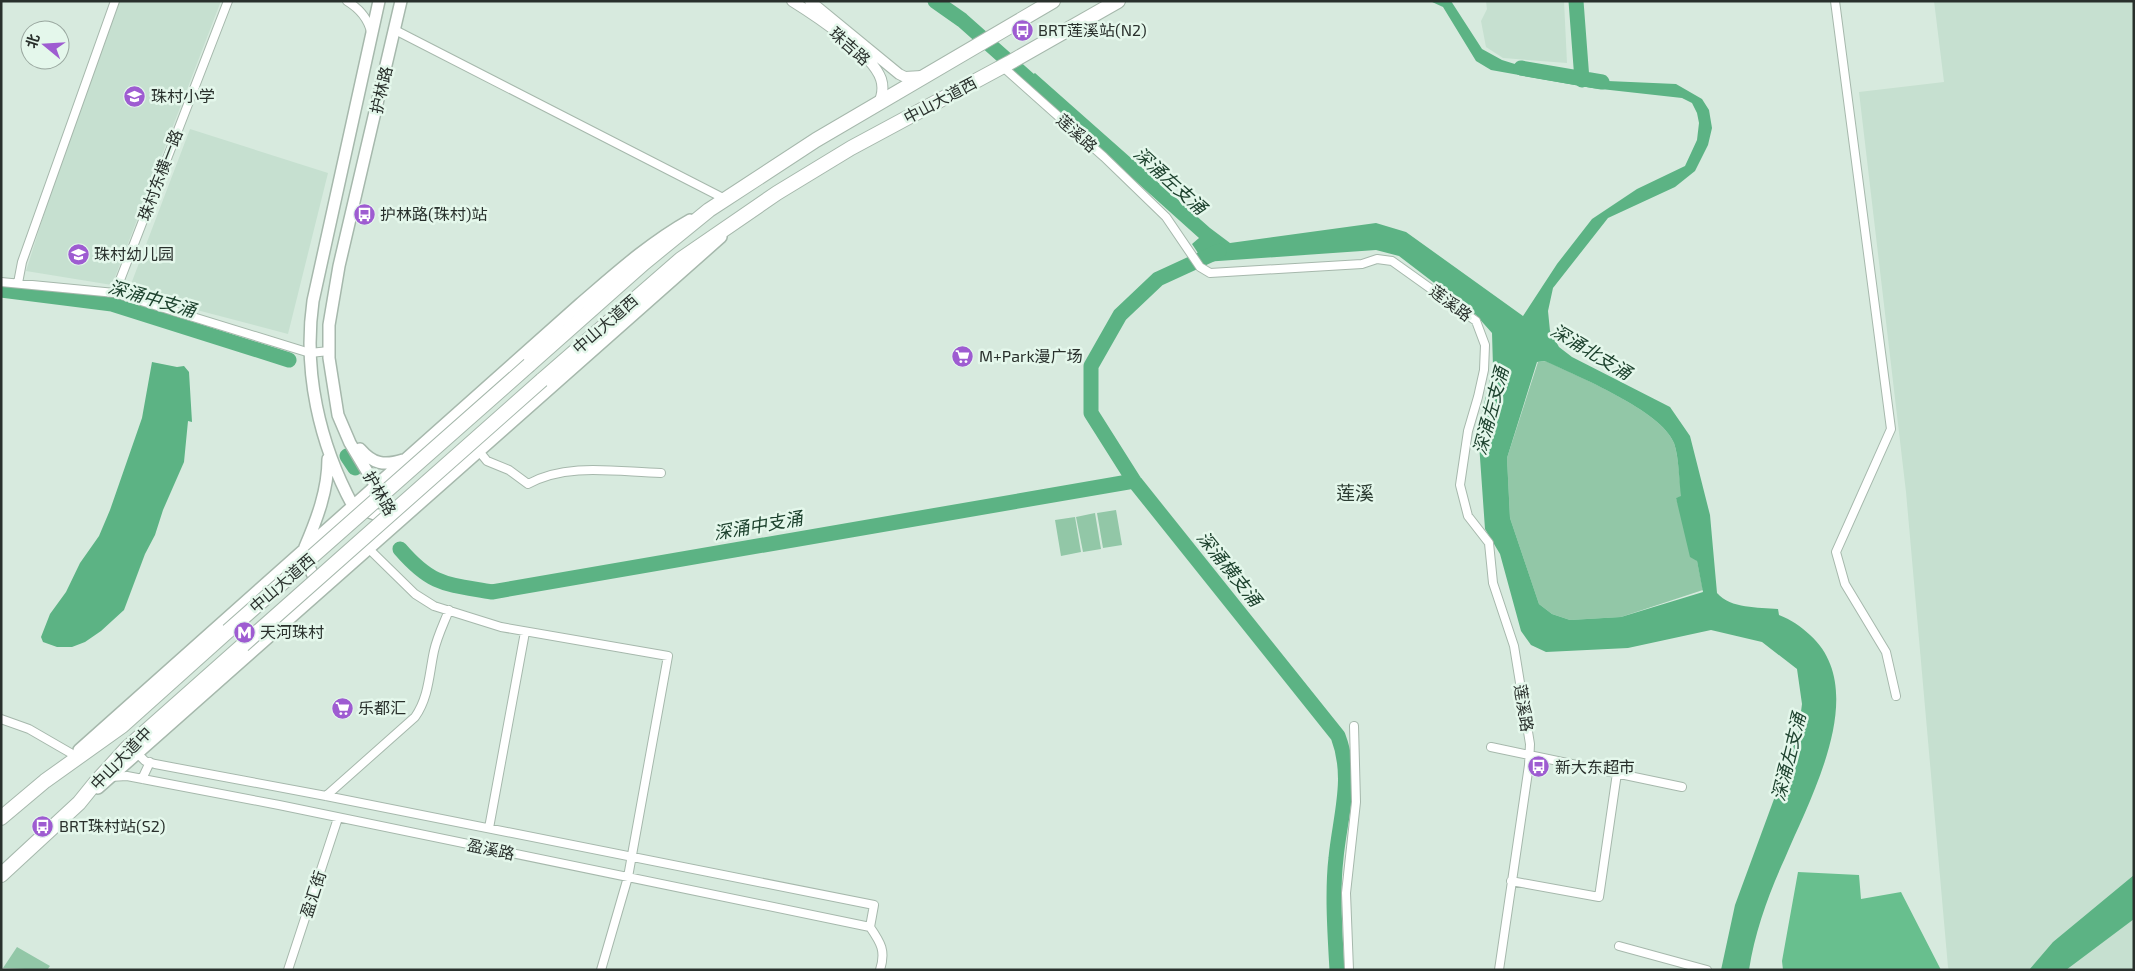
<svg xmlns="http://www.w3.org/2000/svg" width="2135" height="971" viewBox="0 0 2135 971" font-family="'Exo 2','Noto Sans SC',sans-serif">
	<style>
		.built { fill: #c6e0d0 }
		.green { fill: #92c7a7 }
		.forest { fill: #68bf8e }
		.water { fill: #5cb384; fill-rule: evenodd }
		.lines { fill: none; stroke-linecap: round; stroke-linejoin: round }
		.river { stroke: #5cb384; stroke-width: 15 }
		.minor-casing { stroke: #a6b8ac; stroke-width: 10 }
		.tertiary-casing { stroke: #a6b8ac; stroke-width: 12 }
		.secondary-casing { stroke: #a6b8ac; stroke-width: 14 }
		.trunk-casing { stroke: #a6b8ac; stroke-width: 16 }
		.minor { stroke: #fff; stroke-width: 8 }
		.tertiary { stroke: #fff; stroke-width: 10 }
		.secondary { stroke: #fff; stroke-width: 11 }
		.trunk { stroke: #fff; stroke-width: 14 }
		.trunk-bridge-casing { stroke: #a6b8ac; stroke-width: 16; stroke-linecap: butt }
		.trunk-bridge { stroke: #fff; stroke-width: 14 }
		.labels { text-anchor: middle; stroke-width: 5; stroke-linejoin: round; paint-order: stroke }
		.poi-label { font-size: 16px; fill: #29302c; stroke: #e4f7eb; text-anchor: start }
		.street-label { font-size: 16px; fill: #29302c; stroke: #e4f7eb }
		.water-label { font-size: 18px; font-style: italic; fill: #1d422e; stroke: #e4f7eb }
		.quarter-label { font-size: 19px; fill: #2c3c32; stroke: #e4f7eb }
	</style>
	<rect width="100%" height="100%" fill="#d7eade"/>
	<!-- built -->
	<path class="built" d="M120,1h101l-109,284 -86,-14 25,-79z
		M1486,1h78l3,62 -64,-5 -17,-11 -5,-26 6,-12z
		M1934,1h200v969h-185l-1,-3 -42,-475 -47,-400 85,-10z
		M190,129l138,44 -40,161 -160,-42z"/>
	<!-- green -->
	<path class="green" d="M1546,361c31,15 116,50 128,82 5,15 5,38 8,54l-6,1 21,63 6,29 -82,27 -51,3 -18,-6 -13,-10 -29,-86 -3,-60 31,-96z
		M1116,510l6,35 -19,3 -6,-35z
		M1095,513l6,36 -18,3 -7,-35z
		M1075,517l6,35 -20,4 -6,-36z
		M17,947l33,19 -3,4 -44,-2z"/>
	<!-- forest -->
	<path class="forest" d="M1798,872l61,3 2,24 40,-7 40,78h-158l-1,-9z"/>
	<!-- water -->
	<path class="water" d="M1430,1h21l31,48 20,11 60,19 114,5 26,15 7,11 3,18 -4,17 -13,26 -20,16 -67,31 -55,70 -5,23 2,20 9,16 13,10 98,50 20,29 20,79 7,78c14,16 41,14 61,16l1,6c13,5 21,11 31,20 61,55 0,163 -25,223 -16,35 -30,73 -36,112h-28l14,-65 63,-171 4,-30 -5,-35 -35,-27 -51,-12 -83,18 -82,4 -15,-7 -10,-14 -21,-77 -15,-25 -7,-100 15,-62 -1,-34 -16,-18 -77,-59 -23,-6 -172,12 -12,-18 7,-6 -175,-157 11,-8 175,155 20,15 146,-20 30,9 117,84 34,-52 35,-45 45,-30 48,-23 12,-26 2,-17 -2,-10 -5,-10 -10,-5 -90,-10 -101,-18 -15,-9 -33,-54zM1545,361c32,15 117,50 129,82 5,14 5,38 7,53l-5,2 14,59 7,4 6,31 -82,25 -51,3 -18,-6 -13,-10 -29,-86 -3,-60 30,-96z
		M152,362l25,5 7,-1 5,6 3,50 -4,-1 -4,41 -21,48 -8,25 -10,19 -21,56 -23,21 -16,11 -13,5h-15l-14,-5 -2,-5 9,-23 16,-22 14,-29 19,-27 11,-26 32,-92z
		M2134,875v44l-68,51h-37l24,-28z"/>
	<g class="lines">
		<!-- river -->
		<path class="river" d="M935,1l27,19 81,72
			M1576,1l6,79
			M1521,68l81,14
			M1219,251l-61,28 -38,36 -29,51v47l43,68 204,255c16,42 2,80 -2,122 -4,34 -1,77 1,112
			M1,290l111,14 177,56
			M347,456l8,12
			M400,549c32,37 46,35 92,43l642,-111"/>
		<defs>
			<path id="minor" d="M347,1c13,8 21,17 24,31
				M1835,1l56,428 -55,123 9,32 41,68 10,44
				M395,30l330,169
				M1003,67l101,90 62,60 34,50 10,6 152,-9 15,-5 15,2 84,60 9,24 -1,25 -6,27 -10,34 -8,54 8,31 21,27 4,40 21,63 16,98 -1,21 -30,205
				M1,282l114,11 195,60 19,-2
				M18,283l4,-21 93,-261
				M115,293l113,-292
				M478,450l9,11 22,9 19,14c39,-22 90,-12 133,-11
				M368,548l47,46 19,12 67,21 167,29 -40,221 -27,93
				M1,719l28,10 45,26
				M1491,747l191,40
				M138,754l7,7 10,3 171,32 548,109 -4,22c11,16 16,24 10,43
				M110,777l17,-1 152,29 591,122
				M142,779l8,-17
				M326,796l89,-79c14,-20 14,-43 19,-66 3,-14 10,-28 15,-41
				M489,828l36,-196
				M1511,881l88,16 18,-124
				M1619,946l88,24
				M288,970l50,-152
				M1349,970l-3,-77 10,-91 -2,-76"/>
			<path id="tertiary" d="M792,1c24,15 80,52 89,78 3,9 1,18 -3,26
				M810,1l89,73 6,3 17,-1"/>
			<path id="secondary" d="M379,1l-66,300c-10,70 6,142 40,205l41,15
				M360,449c13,15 24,17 43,11
				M395,518l-45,-75 -12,-28 -9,-57v-33l10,-59 62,-265
				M305,547c12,-28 23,-57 23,-88
				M295,566l15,3 4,8v12
				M79,750l501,-446c35,-30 69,-61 110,-84
				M98,788l623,-551"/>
			<path id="trunk" d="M529,365l115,-102 65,-53 107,-70 237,-139
				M542,380l139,-121 96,-66 74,-45 158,-85 109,-62
				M1,818l44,-37 77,-55 106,-95
				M1,875l78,-72 17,-21 31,-34 116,-103"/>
		</defs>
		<!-- minor casing -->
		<use href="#minor" class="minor-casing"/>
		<!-- tertiary casing -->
		<use href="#tertiary" class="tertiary-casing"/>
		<!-- secondary casing -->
		<use href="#secondary" class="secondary-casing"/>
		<!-- trunk casing -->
		<use href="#trunk" class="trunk-casing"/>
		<!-- minor -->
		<use href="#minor" class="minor"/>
		<!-- tertiary -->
		<use href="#tertiary" class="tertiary"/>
		<!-- secondary -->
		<use href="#secondary" class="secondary"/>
		<!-- trunk -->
		<use href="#trunk" class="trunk"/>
		<defs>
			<path id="trunk-bridge" d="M228,631l301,-266
				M243,645l299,-265"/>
		</defs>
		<!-- trunk-bridge casing -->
		<use href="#trunk-bridge" class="trunk-bridge-casing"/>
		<!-- trunk-bridge -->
		<use href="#trunk-bridge" class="trunk-bridge"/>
	</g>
	<!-- icons -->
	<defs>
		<symbol id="bus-disc" viewBox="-11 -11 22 22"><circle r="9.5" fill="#9e5cd1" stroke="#e4f7eb"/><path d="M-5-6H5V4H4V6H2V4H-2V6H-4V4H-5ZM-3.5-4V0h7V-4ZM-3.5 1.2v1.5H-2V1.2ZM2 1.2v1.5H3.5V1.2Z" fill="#fff"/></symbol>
		<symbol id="school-disc" viewBox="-11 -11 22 22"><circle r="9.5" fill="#9e5cd1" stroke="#e4f7eb"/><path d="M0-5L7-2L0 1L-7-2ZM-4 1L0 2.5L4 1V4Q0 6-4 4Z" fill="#fff"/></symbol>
		<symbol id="supermarket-disc" viewBox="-11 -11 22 22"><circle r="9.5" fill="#9e5cd1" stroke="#e4f7eb"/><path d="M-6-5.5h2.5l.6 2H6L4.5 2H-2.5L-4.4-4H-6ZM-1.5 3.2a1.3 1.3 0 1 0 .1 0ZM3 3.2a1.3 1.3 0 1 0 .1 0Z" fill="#fff"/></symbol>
		<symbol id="metro-disc" viewBox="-11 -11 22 22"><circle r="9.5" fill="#9e5cd1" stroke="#e4f7eb"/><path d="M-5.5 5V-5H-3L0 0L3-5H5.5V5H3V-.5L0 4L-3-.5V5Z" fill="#fff"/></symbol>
	</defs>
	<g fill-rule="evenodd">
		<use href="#bus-disc" x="1010" y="18" width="25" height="25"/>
		<use href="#school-disc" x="122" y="84" width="25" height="25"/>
		<use href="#bus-disc" x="352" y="202" width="25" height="25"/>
		<use href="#school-disc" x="66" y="242" width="25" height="25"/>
		<use href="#supermarket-disc" x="950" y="344" width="25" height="25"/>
		<use href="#metro-disc" x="232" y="620" width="25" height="25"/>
		<use href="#supermarket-disc" x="330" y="696" width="25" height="25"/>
		<use href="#bus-disc" x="1526" y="754" width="25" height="25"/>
		<use href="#bus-disc" x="30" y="814" width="25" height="25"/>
	</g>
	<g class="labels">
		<!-- poi labels -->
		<g class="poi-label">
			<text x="1038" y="36">BRT莲溪站(N2)</text>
			<text x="151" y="102">珠村小学</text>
			<text x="380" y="220">护林路(珠村)站</text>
			<text x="94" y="260">珠村幼儿园</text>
			<text x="979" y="362">M+Park漫广场</text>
			<text x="260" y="638">天河珠村</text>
			<text x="358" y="714">乐都汇</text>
			<text x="1555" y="773">新大东超市</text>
			<text x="59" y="832">BRT珠村站(S2)</text>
		</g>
		<!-- street labels -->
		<g class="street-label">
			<text transform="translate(850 46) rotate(42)" y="6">珠吉路</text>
			<text transform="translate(381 90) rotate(-77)" y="6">护林路</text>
			<text transform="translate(940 100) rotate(-28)" y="6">中山大道西</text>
			<text transform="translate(1077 133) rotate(42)" y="6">莲溪路</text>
			<text transform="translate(160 175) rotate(-69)" y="6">珠村东横一路</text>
			<text transform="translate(1451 303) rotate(37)" y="6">莲溪路</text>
			<text transform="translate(605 324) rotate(-41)" y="6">中山大道西</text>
			<text transform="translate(380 493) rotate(60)" y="6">护林路</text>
			<text transform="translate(282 583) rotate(-41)" y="6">中山大道西</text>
			<text transform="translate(1524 708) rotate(81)" y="6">莲溪路</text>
			<text transform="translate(121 758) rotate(-46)" y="6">中山大道中</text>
			<text transform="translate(491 849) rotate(12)" y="6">盈溪路</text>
			<text transform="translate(313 894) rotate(-72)" y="6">盈汇街</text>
		</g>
		<!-- water labels -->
		<g class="water-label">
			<text transform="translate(1170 181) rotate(42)" y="6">深涌左支涌</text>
			<text transform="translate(152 299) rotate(16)" y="6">深涌中支涌</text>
			<text transform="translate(1591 352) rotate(31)" y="6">深涌北支涌</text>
			<text transform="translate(1491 411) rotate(-75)" y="6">深涌左支涌</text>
			<text transform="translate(758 526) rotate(-10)" y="6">深涌中支涌</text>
			<text transform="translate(1229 569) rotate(51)" y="6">深涌横支涌</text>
			<text transform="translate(1789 757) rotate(-76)" y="6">深涌左支涌</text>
		</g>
		<!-- quarter labels -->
		<g class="quarter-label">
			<text x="1355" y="500">莲溪</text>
		</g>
	</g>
	<!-- border -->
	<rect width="2135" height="971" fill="none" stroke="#29302c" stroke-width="5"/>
	<!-- north arrow -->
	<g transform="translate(45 45) rotate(288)"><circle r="24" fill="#e4f7eb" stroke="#99a79f"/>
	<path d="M0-4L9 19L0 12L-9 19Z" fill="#9e5cd1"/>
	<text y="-8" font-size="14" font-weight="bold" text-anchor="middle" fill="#29302c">北</text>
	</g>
</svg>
